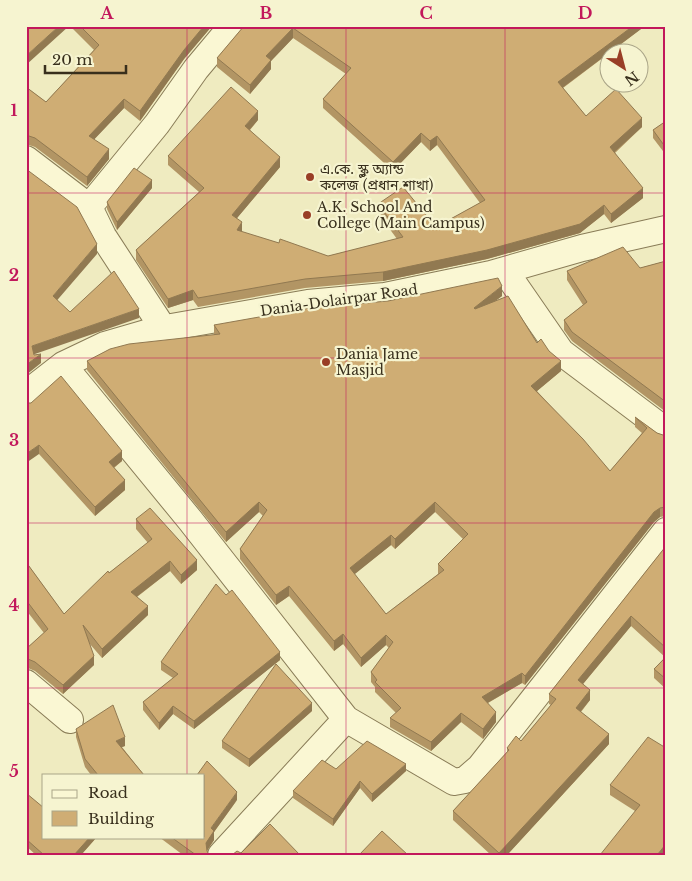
<svg xmlns="http://www.w3.org/2000/svg" width="692" height="881" viewBox="0 0 692 881" font-family="'Libre Baskerville','Noto Sans Bengali',serif">
	<style>
		.lines { fill: none; stroke-linecap: round; stroke-linejoin: round }
		.street-casing { stroke: #897c57; stroke-width: 28 }
		.street { stroke: #faf7d3; stroke-width: 26 }
		.wall { fill: #b29564; fill-rule: evenodd }
		.shaded-wall { fill: #917951 }
		.building { fill: #cfad74; stroke: #917951; fill-rule: evenodd }
		.grid { fill: none; stroke: #c2185b; stroke-width: 1; stroke-opacity: 0.55 }
		.poi-dot { fill: #993e26; stroke: #f6f4d0; stroke-width: 2 }
		.labels { text-anchor: middle; stroke-width: 4.5; stroke-linejoin: round; paint-order: stroke }
		.poi-label { font-size: 14px; fill: #382f1c; stroke: #f6f4d0; text-anchor: start }
		.street-label { font-size: 14px; fill: #382f1c; stroke: #f6f4d0 }
		.neatline { fill: none; stroke: #c2185b; stroke-width: 2 }
		.grid-label { font-size: 16px; text-anchor: middle; font-weight: bold; fill: #c2185b }
	</style>
	<rect width="100%" height="100%" fill="#efebc0"/>
	<g class="lines">
		<defs>
			<path id="street" d="M26,159l63,48 14,29 60,92
				M89,207l68,-83 39,-55 36,-43
				M505,271l56,81 105,79
				M63,365l127,155 156,199 108,63 11,-2 15,-13 186,-236
				M26,398l10,-12 27,-21 42,-20 55,-16 148,-26 77,-7 106,-22 91,-26 84,-19
				M26,683l44,37
				M221,855l125,-136"/>
		</defs>
		<!-- street casing -->
		<use href="#street" class="street-casing"/>
		<!-- street -->
		<use href="#street" class="street"/>
	</g>
	<!-- wall -->
	<path class="wall" d="M70,26h142l-28,33 -44,62 -16,-13 -30,31 15,20 -22,27 -52,-39 -9,-3v-57l20,15 48,-52z
		M244,26h401l-82,62 23,28 56,11 -27,26 28,45 -32,25 -7,-9 -24,19 -93,26 -104,22 -78,7 -107,19 -5,-7 -25,8 -32,-48v-10l63,-58 -31,-27v-9l90,-36 -8,10 30,37 -43,51 4,14 38,11 49,13 69,-17 -19,-26v-9l58,23 44,-24 -43,-58 -7,6 -9,-9 -28,29 -70,-63v-9l23,-25 -53,-36 -22,23v8l-21,25 -33,-27v-9z
		M666,121v34l-13,-17v-8z
		M152,188l-35,42 -10,-21v-7z
		M666,261v151l-94,-71 -8,-11v-10l19,-15 -16,-25v-9l73,-3z
		M502,296l-7,5 42,42 24,28 -24,20 73,80 32,-38 -7,-6v-10l22,16 9,3v80l-6,1 -6,5 -129,163 -3,-2 -34,20 8,19 -13,17 -22,-17 -30,29 -41,-24v-9l6,-5 -21,-21v-5l-4,-5v-10l18,-24 -3,-3 -25,22 -18,-23 -9,7 -45,-55 -13,9 -36,-46v-10l23,-33 -4,-4 -33,30 -139,-172v-9l127,-26v-10zM435,512l28,27 -25,25v10l-52,40 -32,-40 37,-29 4,4z
		M26,403l96,58 -8,7 11,22 -30,26 -56,-62z
		M136,519l61,51 -16,14 -11,-13 -33,26 11,18 -46,43 -13,-15 5,22 -31,29 -28,-23 -7,-3h-2v-19l18,-16 -18,-23v-48l38,52 45,-41 39,-30 -12,-14z
		M666,546v143l-12,-11v-9l11,-12 -34,-31 -48,58 7,16 -9,12 28,32 -102,111h-16l-38,-35v-9l54,-59v-4l14,-7 30,-36 -2,-1v-10z
		M280,660l-86,69 -21,-15 -14,16 -16,-20v-8l30,-24 -12,-8v-8z
		M312,711l-63,56 -27,-19v-7z
		M76,729l49,17 -3,1 22,28h-53l-6,-8 -9,-30z
		M666,748v106l-1,1 -30,-44 -25,-16v-10z
		M336,769l70,2 -34,31 -12,-14 -27,38 -40,-28v-7z
		M26,793l18,44h52v1l-15,17h-45l-10,-9z
		M237,800l-23,32v8l-7,11 2,4h-26l-24,-18h45z"/>
	<!-- shaded-wall -->
	<path class="shaded-wall" d="M59,26h10l-43,39v-9z
		M204,26h8l-28,33 -44,62v-10l44,-61z
		M633,26h12l-87,65v-9z
		M293,28v10l-22,23v8l-21,25v-9l16,-29z
		M124,99v9l-35,37v-9z
		M258,111v9l-13,15v-9z
		M642,118v9l-32,29v-9z
		M421,133v9l-28,29v-9z
		M437,136v9l-7,6v-10z
		M109,149v10l-22,27v-9z
		M280,157v10l-48,57v-9z
		M152,180v8l-35,42v-8z
		M643,188v10l-32,25v-9z
		M604,205v9l-24,19 -93,26 -104,22v-9z
		M242,222v9l-5,9v-10z
		M97,244v10l-44,51v-9z
		M502,286v10l-28,21v-9z
		M193,290v10l-25,8v-9z
		M139,309v9l-107,37v-9z
		M41,354v9l-15,12v-10z
		M561,361v10l-30,25v-10z
		M39,445v9l-13,9v-9z
		M122,451v10l-13,10v-9z
		M125,480v10l-30,26v-9z
		M259,502v10l-33,30v-10z
		M435,502v10l-40,37v-10z
		M660,508v9l-6,5 -129,163v-9l129,-164z
		M391,535v10l-41,33v-10z
		M197,560v10l-16,14v-9z
		M170,561v10l-39,30v-9z
		M289,586v10l-13,9v-10z
		M148,606v9l-46,43v-9z
		M631,616v10l-53,64v-10z
		M343,634v10l-9,7v-10z
		M386,635v10l-25,22v-9z
		M280,652v8l-86,69v-8z
		M94,656v9l-31,29v-9z
		M522,673v10l-40,23v-9z
		M590,690v10l-14,17v-9z
		M312,703v8l-63,56v-8z
		M173,706v8l-14,16v-7z
		M496,712v10l-13,17v-10z
		M461,713v9l-30,29v-9z
		M609,734v10l-102,111h-8v-2z
		M125,737v9l-9,3v-8z
		M406,764v7l-34,31v-8z
		M360,781v7l-27,38v-7z
		M237,792v8l-23,32v8l-8,12v-9l5,-15z
		M90,837h6v1l-15,17h-7z
		M666,844v10l-9,1z"/>
	<!-- building -->
	<path class="building" d="M26,26h33l-33,30z
		M80,26h124l-20,24 -44,61 -16,-12 -35,37 20,13 -22,28 -52,-39 -9,-3v-48l20,15 53,-57z
		M244,26h389l-75,56 28,34 30,-27 26,29 -32,29 33,41 -32,26 -7,-9 -24,19 -93,26 -104,22 -78,7 -107,19 -5,-8 -25,9 -32,-49 68,-62 -36,-32 63,-69 27,24 -13,15 35,31 -48,58 10,7 -5,8 42,13 1,-4 48,17 75,-19 -25,-33 25,-17 33,40 49,-27 -48,-64 -7,5 -9,-8 -28,29 -70,-63 28,-31 -58,-40 -27,28 5,4 -21,25 -33,-27z
		M666,121v27l-13,-18z
		M134,168l18,12 -35,42 -10,-20z
		M26,169l51,38 20,37 -44,52 17,16 44,-41 25,38 -107,37 2,9 7,-1 -15,11z
		M623,247l17,21 26,-7v141l-94,-70 -8,-12 23,-18 -20,-31z
		M498,278l4,8 -28,22 1,1 33,-13 29,47 4,-4 8,12 12,10 -30,25 52,53 27,32 37,-43 -12,-11 22,16 9,3v71l-6,1 -6,4 -129,164 -3,-3 -40,24 14,15 -13,17 -22,-16 -30,29 -41,-24 11,-10 -26,-26 2,-2 -6,-8 22,-30 -7,-7 -25,23 -18,-24 -9,7 -45,-55 -13,9 -36,-46 27,-39 -8,-8 -33,30 -139,-171 23,-12 19,-5 91,-10 -6,-9 96,-17 78,-7zM435,502l33,32 -30,30 6,6 -58,44 -36,-46 41,-33 4,4z
		M61,376l61,75 -13,11 16,18 -30,27 -56,-62 -13,9v-51h5z
		M150,508l47,52 -16,15 -11,-14 -39,31 17,14 -46,43 -19,-24 11,31 -31,29 -28,-23 -7,-3h-2v-10l22,-20 -22,-29v-38l38,52 44,-43 1,2 43,-34 -16,-20z
		M666,546v102l-35,-32 -53,64 12,10 -14,18 33,26 -110,119 -46,-42 56,-61 -2,-2 9,-12 5,5 35,-42 -7,-5z
		M216,584l10,11 6,-5 48,62 -86,69 -21,-15 -14,17 -16,-21 35,-28 -17,-12z
		M666,657v22l-12,-10z
		M276,664l36,39 -63,56 -27,-18z
		M113,705l12,32 -9,4 28,34h-46l-13,-16 -9,-30z
		M648,737l18,11v96l-9,11h-57l40,-50 -30,-20z
		M367,741l39,23 -34,30 -12,-13 -27,38 -40,-28 29,-31 14,9z
		M207,761l30,31 -26,36 3,3 -8,12 1,8 2,4h-13l-25,-18h33v-62h-7z
		M26,793l18,15v29h46l-16,18h-30l-18,-16z
		M270,824l30,31h-68l5,-4 4,2z
		M382,831l26,24h-49z"/>
	<!-- grid -->
	<path class="grid" d="M187,26v749M346,26v829M505,26v829M26,193h640M26,358h640M26,523h640M26,688h640M187,837v18"/>
	<!-- markers -->
	<g class="poi-dot">
		<circle cx="310" cy="177" r="5"/>
		<circle cx="307" cy="215" r="5"/>
		<circle cx="326" cy="362" r="5"/>
	</g>
	<g class="labels">
		<!-- poi labels -->
		<g class="poi-label">
			<text x="320" y="174">এ.কে. স্কুল অ্যান্ড<tspan x="320" dy="16">কলেজ (প্রধান শাখা)</tspan></text>
			<text x="317" y="212">A.K. School And<tspan x="317" dy="16">College (Main Campus)</tspan></text>
			<text x="336" y="359">Dania Jame<tspan x="336" dy="16">Masjid</tspan></text>
		</g>
		<!-- street labels -->
		<g class="street-label">
			<text transform="translate(339 300) rotate(-8)" y="5">Dania-Dolairpar Road</text>
		</g>
	</g>
	<!-- border -->
	<rect width="692" height="881" fill="none" stroke="#f6f4d0" stroke-width="55"/>
	<!-- legend -->
	<rect x="42" y="774" width="162" height="65" fill="#f6f4d0" stroke="#aaa588"/>
	<rect x="52" y="790" width="25" height="8" fill="#faf7d3" stroke="#aaa588"/>
	<text x="88" y="798" font-size="15" fill="#382f1c">Road</text>
	<rect x="52" y="811" width="25" height="15" fill="#cfad74" stroke="#aaa588"/>
	<text x="88" y="824" font-size="15" fill="#382f1c">Building</text>
	<!-- north arrow -->
	<g transform="translate(624 68) rotate(144)"><circle r="24" fill="#f6f4d0" stroke="#aaa588"/>
	<path d="M0-4L9 19L0 12L-9 19Z" fill="#993e26"/>
	<text y="-8" font-size="14" font-weight="bold" text-anchor="middle" fill="#382f1c">N</text>
	</g>
	<!-- scale -->
	<path d="M45 65v8h81v-8" fill="none" stroke="#382f1c" stroke-width="2.5"/>
	<text x="52" y="65" font-size="15" fill="#382f1c" stroke="#f6f4d0" stroke-width="4" paint-order="stroke">20 m</text>
	<rect x="28" y="28" width="636" height="826" class="neatline"/>
	<g class="grid-label">
		<text x="107" y="19">A</text>
		<text x="266" y="19">B</text>
		<text x="426" y="19">C</text>
		<text x="585" y="19">D</text>
		<text x="14" y="116">1</text>
		<text x="14" y="281">2</text>
		<text x="14" y="446">3</text>
		<text x="14" y="611">4</text>
		<text x="14" y="777">5</text>
	</g>
</svg>
